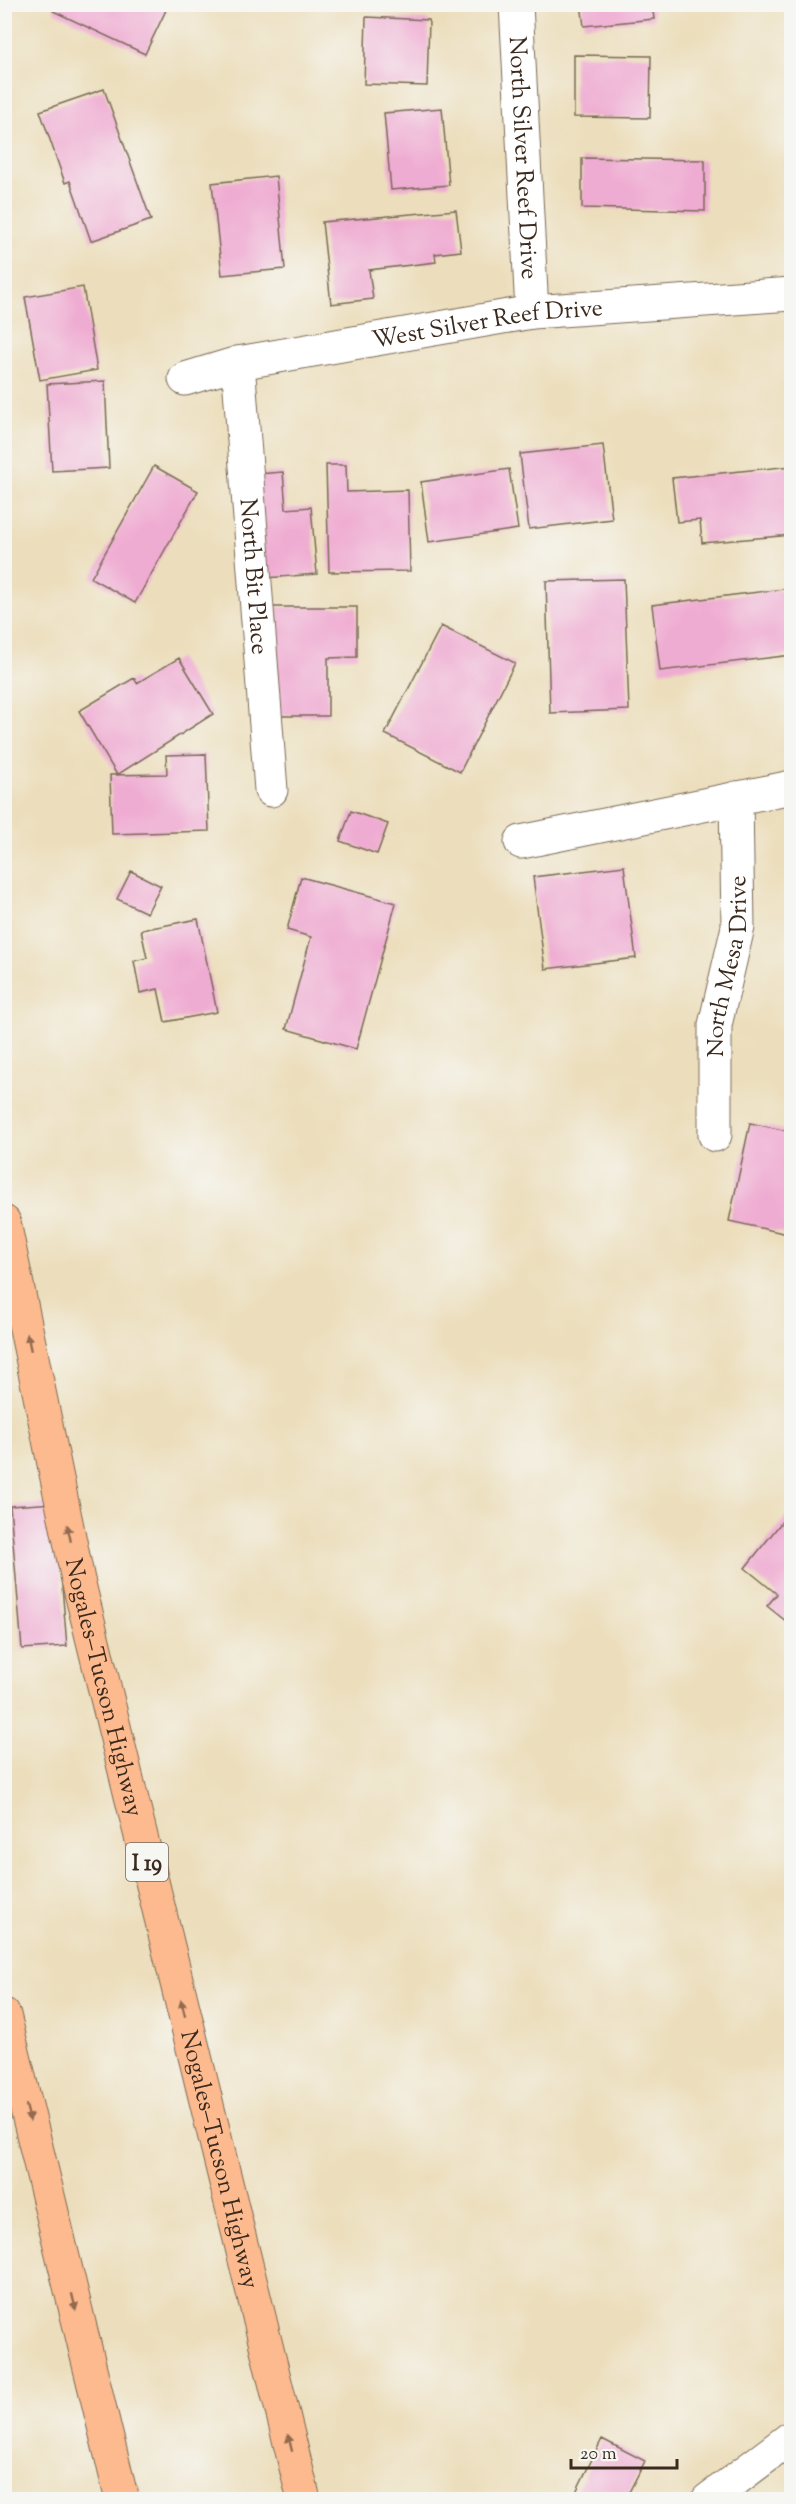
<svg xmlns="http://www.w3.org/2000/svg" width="796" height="2504" viewBox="0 0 796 2504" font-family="'Sorts Mill Goudy',serif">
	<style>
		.building { fill: #efacd2 }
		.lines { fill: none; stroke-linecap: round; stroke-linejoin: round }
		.minor-casing { stroke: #796955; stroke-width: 35 }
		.motorway-casing { stroke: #796955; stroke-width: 35 }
		.minor { stroke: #fff; stroke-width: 33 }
		.motorway { stroke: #fcba8e; stroke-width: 33 }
		.oneway { fill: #926b50 }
		.labels { text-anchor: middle; stroke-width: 4.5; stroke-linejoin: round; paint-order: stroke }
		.shield { fill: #f6f6f2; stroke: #73675e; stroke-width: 1.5 }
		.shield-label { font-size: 22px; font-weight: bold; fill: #3b2a1e }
		.street-label { font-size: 24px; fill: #3b2a1e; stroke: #f6f6f2 }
	</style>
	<rect width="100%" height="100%" fill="#f6f6f2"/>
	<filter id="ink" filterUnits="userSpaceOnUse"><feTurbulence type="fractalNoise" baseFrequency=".0167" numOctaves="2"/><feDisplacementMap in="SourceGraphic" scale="12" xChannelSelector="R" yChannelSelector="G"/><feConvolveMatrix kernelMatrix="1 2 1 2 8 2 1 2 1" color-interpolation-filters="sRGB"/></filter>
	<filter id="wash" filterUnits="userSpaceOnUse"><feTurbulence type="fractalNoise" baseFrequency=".008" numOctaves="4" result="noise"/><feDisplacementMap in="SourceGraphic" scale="24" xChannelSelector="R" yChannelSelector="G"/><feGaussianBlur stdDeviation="1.35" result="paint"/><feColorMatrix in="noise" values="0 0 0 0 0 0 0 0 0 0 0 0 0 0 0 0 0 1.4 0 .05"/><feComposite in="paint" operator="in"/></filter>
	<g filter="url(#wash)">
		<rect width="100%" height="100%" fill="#ecdebc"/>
		<g id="blocks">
			<!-- building -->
			<path class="building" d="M57,4h97l12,6 -21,44 -92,-43z
				M581,4h71l2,15 -70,7z
				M366,17l63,3 -2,66 -63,-2z
				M574,55l77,1 -1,62 -76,-1z
				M104,89l47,131 -60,21 -21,-60 -5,2 -25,-72z
				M442,108l7,77 -58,5 -7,-77z
				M582,158l123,2v51l-123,-3z
				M276,176l9,93 -63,6 -10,-92z
				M456,210l5,41 -26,3 1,8 -67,8 4,29 -42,5 -9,-82z
				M83,287l14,83 -57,10 -15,-83z
				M105,381l4,87 -57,3 -5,-87z
				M603,445l9,74 -83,10 -9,-75z
				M326,465h20l1,27 61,-2 2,81 -81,1z
				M154,466l44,25 -63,112 -44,-25z
				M792,466v69l-90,8 -2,-23 -23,2 -5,-44z
				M509,469l9,60 -89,13 -8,-60z
				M283,472l3,37 25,-2 6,67 -52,4 -8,-104z
				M624,579l5,131 -79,3 -4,-132z
				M792,588v67l-132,16 -8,-66z
				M264,607h93v50l-29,1v58h-56z
				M441,626l74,37 -55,109 -75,-38z
				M179,658l34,56 -96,61 -38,-64 55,-33 3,5z
				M206,754l3,77 -97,3 -2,-59 57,-1 -1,-19z
				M351,811l37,13 -11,30 -37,-13z
				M624,866l12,92 -91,11 -12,-92z
				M131,871l30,15 -14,27 -30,-14z
				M301,877l95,26 -40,146 -70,-20 25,-92 -24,-7z
				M198,919l19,93 -52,10 -7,-33 -18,4 -6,-32 13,-3 -6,-28z
				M750,1123l42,9v103l-63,-14z
				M55,1503l12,143 -45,3 -12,-143z
				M792,1509v117l-25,-20 10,-12 -32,-26z
				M602,2439l43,22 -20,39h-53z"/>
		</g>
	</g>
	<g filter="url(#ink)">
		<use href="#blocks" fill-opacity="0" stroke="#796955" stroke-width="1.5"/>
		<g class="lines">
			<defs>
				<g id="minor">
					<path id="s1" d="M516,4l16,308"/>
					<path id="s2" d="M238,363l33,427"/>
					<path id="s3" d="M185,379l53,-16 294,-51 260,-18"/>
					<path d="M521,842l271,-55"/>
					<path id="s4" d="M715,1135v-110l23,-98 -2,-129"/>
					<path d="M708,2500l84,-63"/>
				</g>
				<g id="motorway">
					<path id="s5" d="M4,1222l74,358 226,920"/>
					<path d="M4,2015l118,485"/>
				</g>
			</defs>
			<!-- minor casing -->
			<use href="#minor" class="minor-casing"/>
			<!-- motorway casing -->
			<use href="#motorway" class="motorway-casing"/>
			<!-- minor -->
			<use href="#minor" class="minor"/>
			<!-- motorway -->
			<use href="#motorway" class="motorway"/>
		</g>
		<!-- one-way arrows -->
		<defs><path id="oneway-solid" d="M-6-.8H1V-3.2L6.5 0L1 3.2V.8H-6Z" transform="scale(1.5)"/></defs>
		<g class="oneway">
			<use href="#oneway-solid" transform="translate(29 1342) rotate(-102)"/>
			<use href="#oneway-solid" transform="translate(69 1533) rotate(-102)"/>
			<use href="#oneway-solid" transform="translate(183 2008) rotate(-104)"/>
			<use href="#oneway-solid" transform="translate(28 2113) rotate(76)"/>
			<use href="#oneway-solid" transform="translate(74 2302) rotate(76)"/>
			<use href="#oneway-solid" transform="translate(290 2443) rotate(-104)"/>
		</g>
	</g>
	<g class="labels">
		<!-- shield labels -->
		<rect class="shield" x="126" y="1843" width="42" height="38" rx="4.5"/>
		<g class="shield-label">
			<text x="147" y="1870">I 19</text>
		</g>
		<!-- street labels -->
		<g class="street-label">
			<text dy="8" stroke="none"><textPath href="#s1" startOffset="154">North Silver Reef Drive</textPath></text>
			<text dy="8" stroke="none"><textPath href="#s3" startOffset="308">West Silver Reef Drive</textPath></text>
			<text dy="8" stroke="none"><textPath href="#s2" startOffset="214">North Bit Place</textPath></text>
			<text dy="8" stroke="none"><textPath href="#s4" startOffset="170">North Mesa Drive</textPath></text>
			<text dy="8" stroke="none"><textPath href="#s5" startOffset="476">Nogales–Tucson Highway</textPath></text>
			<text dy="8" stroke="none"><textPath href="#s5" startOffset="962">Nogales–Tucson Highway</textPath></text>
		</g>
	</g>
	<!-- margin -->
	<rect width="796" height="2504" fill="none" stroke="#f6f6f2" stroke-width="24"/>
	<!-- scale -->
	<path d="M571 2459v9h106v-9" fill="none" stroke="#3b2a1e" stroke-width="3"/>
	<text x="580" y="2459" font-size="18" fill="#3b2a1e" stroke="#f6f6f2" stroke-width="4.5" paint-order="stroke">20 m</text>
</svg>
